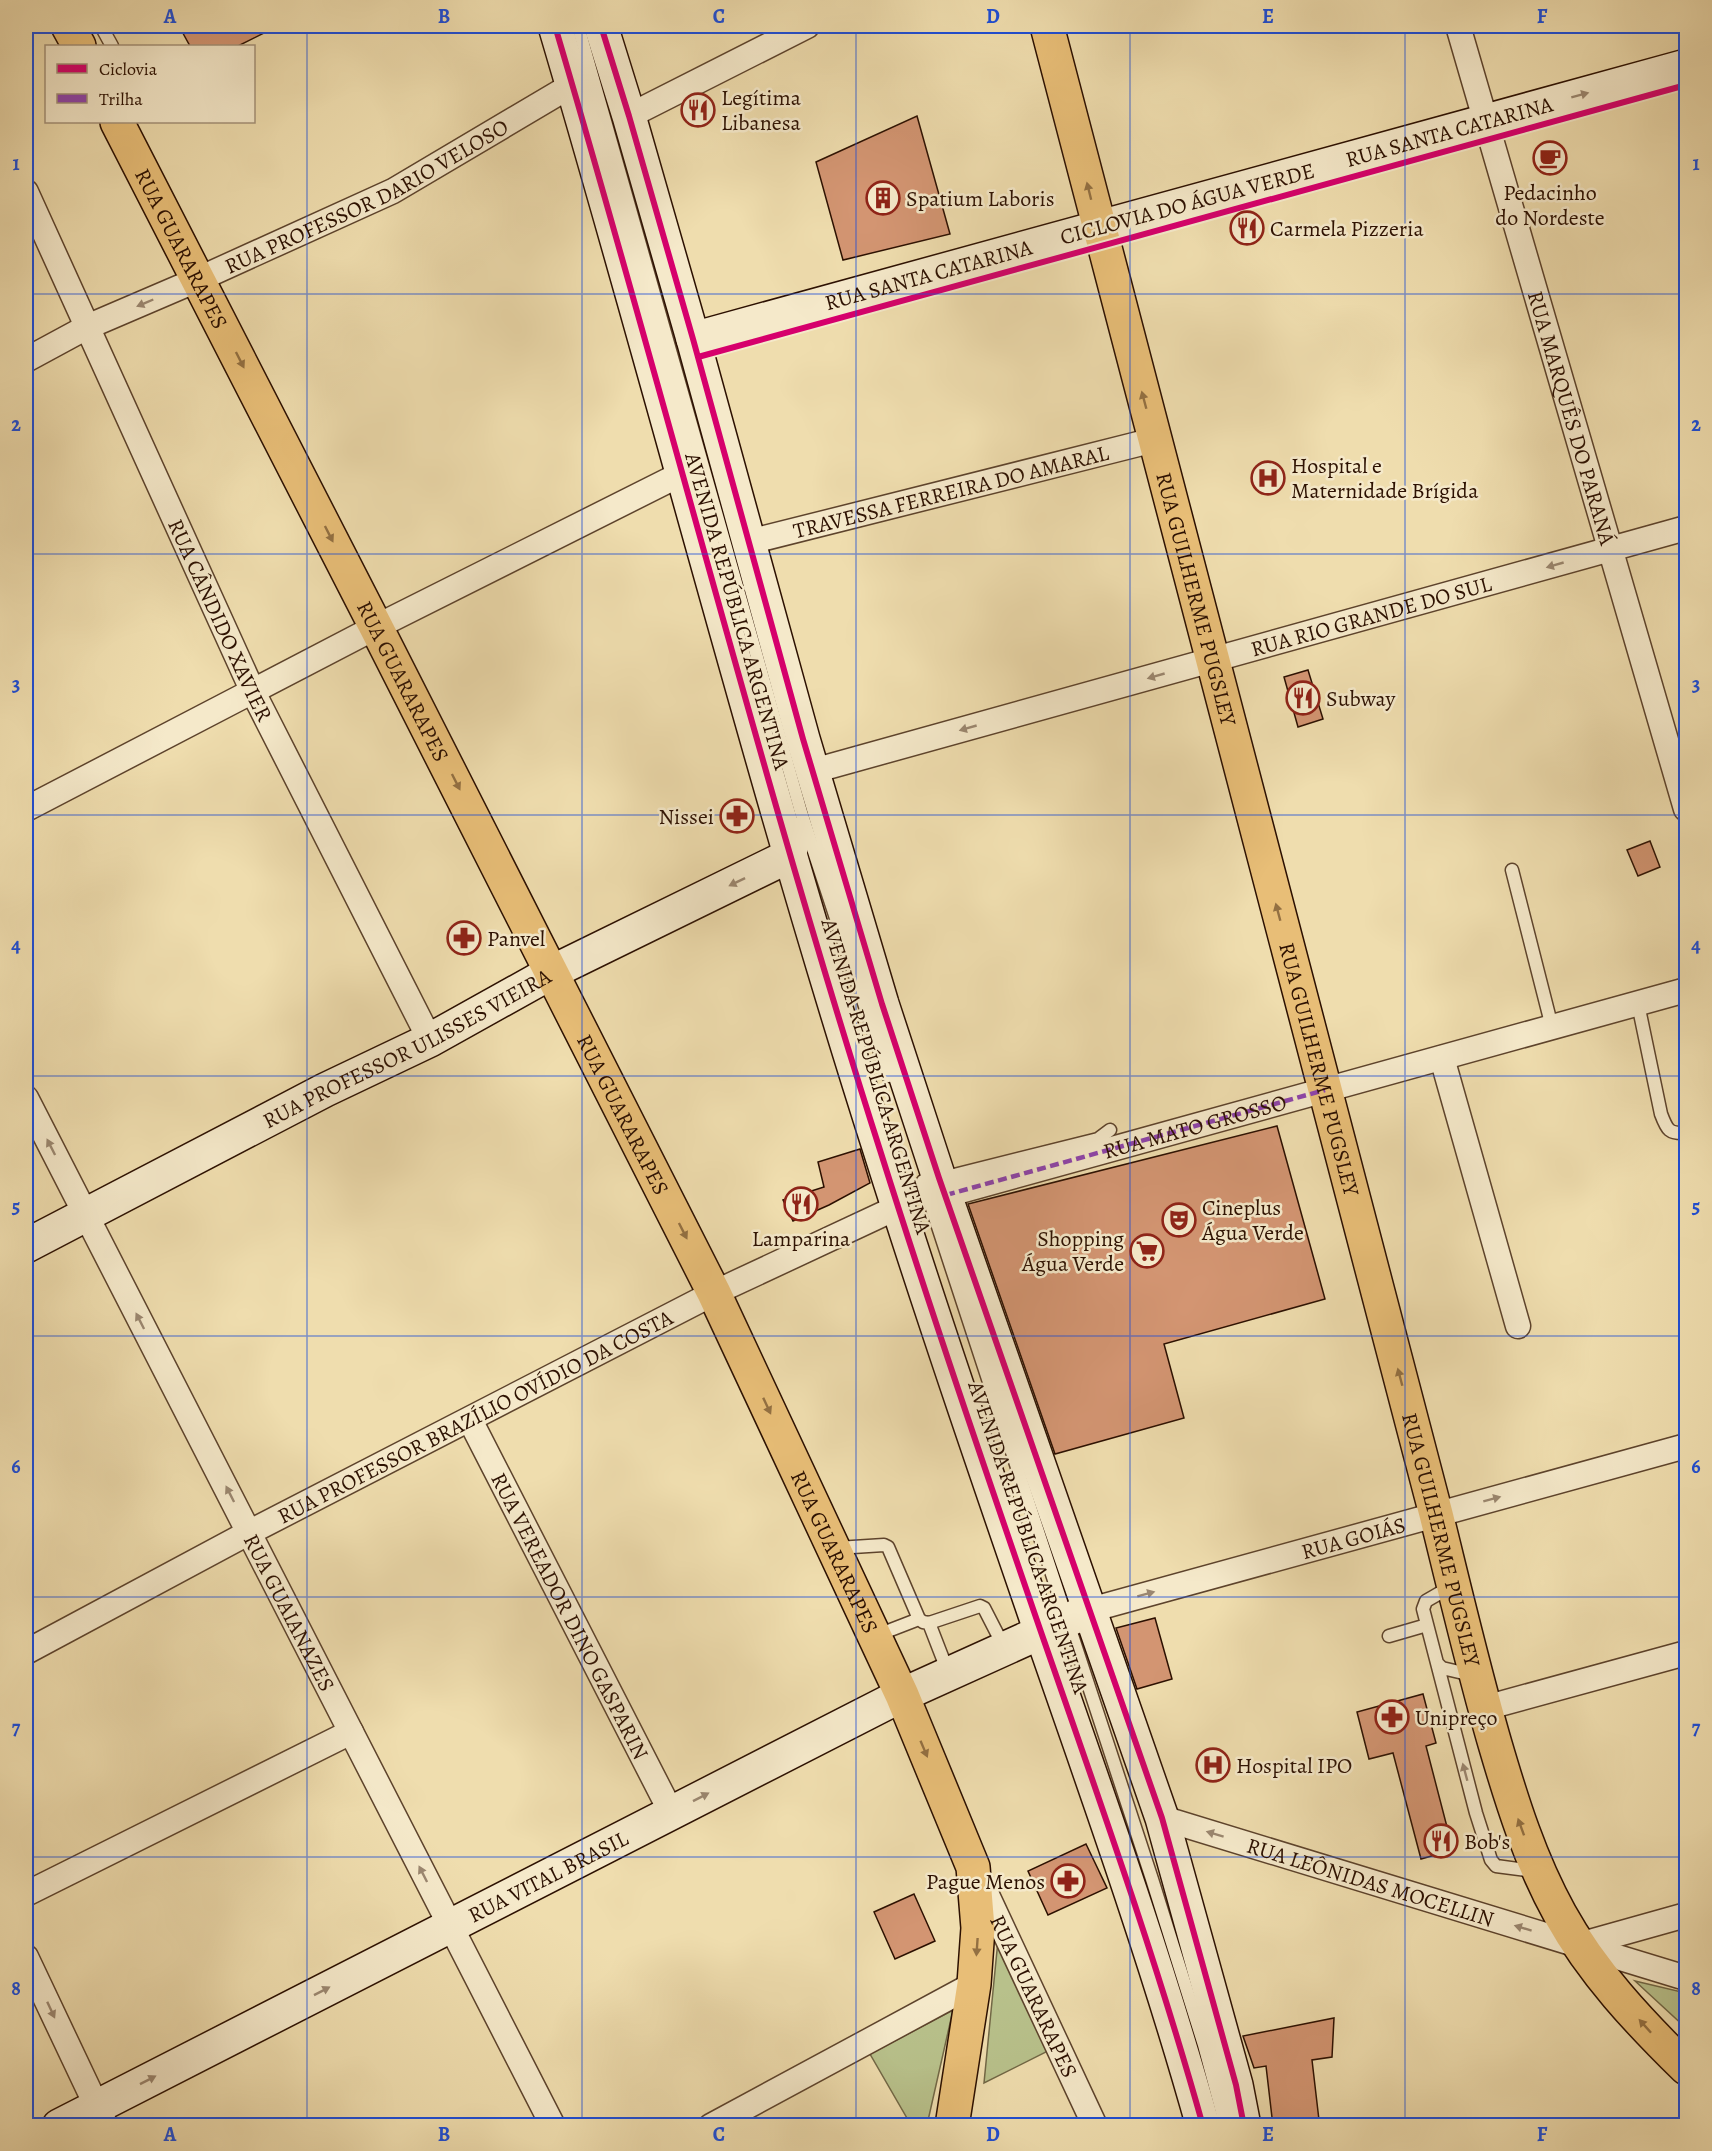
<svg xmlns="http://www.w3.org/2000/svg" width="1712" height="2151" viewBox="0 0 1712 2151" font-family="Alegreya,serif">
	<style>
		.green { fill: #b8c18b; stroke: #726846; stroke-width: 1.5 }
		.building { fill: #d39572; stroke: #2c1001; stroke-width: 1.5 }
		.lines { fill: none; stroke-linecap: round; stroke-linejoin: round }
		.lane-casing { stroke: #5d432c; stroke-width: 15 }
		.street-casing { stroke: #5d432c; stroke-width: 27 }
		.secondary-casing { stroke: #2c1001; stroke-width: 36 }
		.primary-casing { stroke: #2c1001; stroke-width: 36 }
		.lane { stroke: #f5e9ca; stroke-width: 12 }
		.street { stroke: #f5e9ca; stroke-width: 24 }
		.secondary { stroke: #f5e9ca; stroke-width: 33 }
		.primary { stroke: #e8be77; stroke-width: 33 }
		.quiet { stroke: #8e44ad; stroke-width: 4.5; stroke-dasharray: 9 4.5; stroke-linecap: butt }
		.cycleway-casing { stroke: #f5e9ca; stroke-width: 10 }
		.cycleway { stroke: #d6006c; stroke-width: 6 }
		.oneway { fill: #9b8770 }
		.oneway2 { fill: #937042 }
		.grid { fill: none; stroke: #1d4ed8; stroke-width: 1.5; stroke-opacity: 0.55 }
		.labels { text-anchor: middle; stroke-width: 5; stroke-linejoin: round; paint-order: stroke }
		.poi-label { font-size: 22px; fill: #2c1001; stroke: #f5e9ca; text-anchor: start }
		.street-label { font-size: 22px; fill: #2c1001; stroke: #f5e9ca }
		.neatline { fill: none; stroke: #1d4ed8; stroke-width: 2 }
		.grid-label { font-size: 20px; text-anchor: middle; font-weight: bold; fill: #1d4ed8 }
	</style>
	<rect width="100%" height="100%" fill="#efddae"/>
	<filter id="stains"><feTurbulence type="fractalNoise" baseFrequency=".00333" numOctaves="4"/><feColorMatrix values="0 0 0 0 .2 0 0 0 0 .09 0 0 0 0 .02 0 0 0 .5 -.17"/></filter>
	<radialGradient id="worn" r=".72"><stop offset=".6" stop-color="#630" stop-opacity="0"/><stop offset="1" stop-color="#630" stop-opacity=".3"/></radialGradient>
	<!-- green -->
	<path class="green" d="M999,1930l51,120 -66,33z
		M1635,1981l51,12v35z
		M953,2010l-26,115h-16l-41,-71z"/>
	<!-- building -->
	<path class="building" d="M179,26h99l-40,20h-48z
		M917,116l33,118 -107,26 -27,-98z
		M1308,670l15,49 -25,8 -14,-50z
		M1650,841l10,26 -22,9 -11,-26z
		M1277,1126l48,173 -161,45 20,74 -129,36 -87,-250z
		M860,1149l10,34 -41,22 -36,16 -10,-21 41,-13 -6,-25z
		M1155,1618l17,61 -35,10 -21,-61z
		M1423,1694l13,49 -10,3 27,104 -32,9 -28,-106 -24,6 -12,-47z
		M1086,1844l21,44 -59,27 -20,-44z
		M914,1894l21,47 -40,18 -21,-47z
		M1334,2018l-2,39 -20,3 7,60 -46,6 -7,-60 -12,2 -11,-32z"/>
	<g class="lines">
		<defs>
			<path id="lane" d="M101,26l11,20
				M578,26l223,786 87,264
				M1512,870l40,157
				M1638,1004l23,110c6,16 8,20 25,19
				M942,1178l156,-39 12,-9
				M923,1181l229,698 52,166 18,67 1,14
				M837,1548l47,-3 4,2 31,72 4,3 6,1 51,-17 4,2 20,39
				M1452,1586l-26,15 -3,8 14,54 5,5 30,7
				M929,1623l19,49
				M875,1636l44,-17
				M1389,1636l38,-11
				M1437,1663l39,150 15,47 5,6 38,5"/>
			<g id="street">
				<path id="s1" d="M1458,26l228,783"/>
				<path d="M629,116l178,-90"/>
				<path id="s2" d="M26,192l227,500 177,348"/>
				<path id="s3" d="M26,360l61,-33 112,-48 194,-88 179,-106"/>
				<path id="s4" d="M749,542l405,-102"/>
				<path id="s5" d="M813,771l873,-243"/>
				<path d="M26,809l350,-182 305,-153"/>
				<path d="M1442,1058l76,268"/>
				<path id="s6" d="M26,1098l527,1028"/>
				<path id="s7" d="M946,1195l740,-205"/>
				<path id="s8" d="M470,1420l201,392"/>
				<path id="s9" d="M1090,1610l596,-164"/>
				<path id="s10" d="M26,1652l224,-120 464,-239 184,-86"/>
				<path d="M1485,1708l201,-55"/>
				<path id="s11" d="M1162,1818l524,160"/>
				<path id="s12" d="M980,1880l115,246"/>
				<path d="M26,1894l325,-162"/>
				<path d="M1579,1945l107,-30"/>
				<path d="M26,1957l80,169"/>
				<path d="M711,2126l263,-142"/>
			</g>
			<g id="secondary">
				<path d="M555,26c111,374 206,752 325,1124 51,162 106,322 161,482 57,164 115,326 162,494"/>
				<path d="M601,26l28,90 64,223 110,400 79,265 57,174 223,640 74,267 8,41"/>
				<path id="s13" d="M693,339l993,-273"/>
				<path id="s14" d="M26,1246l299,-156 105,-50 122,-68 237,-116 6,-22"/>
				<path id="s15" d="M59,2126l843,-431 188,-85"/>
			</g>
			<g id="primary">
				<path d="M68,26l11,20"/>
				<path id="s16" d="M1047,26l389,1488c19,77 37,154 59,230 17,58 35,116 65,170 32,58 79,108 126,154"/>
				<path id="s17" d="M117,122l259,505 338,666 188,402 71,172 5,61 -4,56 -22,142"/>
			</g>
		</defs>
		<!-- lane casing -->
		<use href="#lane" class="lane-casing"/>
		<!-- street casing -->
		<use href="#street" class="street-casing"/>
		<!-- secondary casing -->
		<use href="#secondary" class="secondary-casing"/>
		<!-- primary casing -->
		<use href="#primary" class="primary-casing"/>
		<!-- lane -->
		<use href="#lane" class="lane"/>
		<!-- street -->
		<use href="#street" class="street"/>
		<!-- secondary -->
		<use href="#secondary" class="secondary"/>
		<!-- primary -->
		<use href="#primary" class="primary"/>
		<!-- quiet -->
		<path class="quiet" d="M946,1195l379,-105"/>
		<defs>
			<path id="cycleway" d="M555,26c111,374 206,752 325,1124 51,162 106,322 161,482 57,164 115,326 162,494
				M601,26l28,90 64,223 110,400 79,265 57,174 223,640 74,267 8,41
				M698,357l988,-272"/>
		</defs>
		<!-- cycleway casing -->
		<use href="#cycleway" class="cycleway-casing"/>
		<!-- cycleway -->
		<use href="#cycleway" class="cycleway"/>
	</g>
	<!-- one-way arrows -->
	<defs><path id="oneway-solid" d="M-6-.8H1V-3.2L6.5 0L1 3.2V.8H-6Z" transform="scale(1.5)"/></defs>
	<g class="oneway">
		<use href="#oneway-solid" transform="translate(1580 95) rotate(-15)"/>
		<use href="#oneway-solid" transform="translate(145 303) rotate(157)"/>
		<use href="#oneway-solid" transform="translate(1555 565) rotate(164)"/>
		<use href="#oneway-solid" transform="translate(1156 676) rotate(164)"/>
		<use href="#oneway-solid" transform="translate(968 728) rotate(164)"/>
		<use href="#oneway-solid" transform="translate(737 882) rotate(154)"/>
		<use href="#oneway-solid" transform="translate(51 1147) rotate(-117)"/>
		<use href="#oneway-solid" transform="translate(140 1321) rotate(-117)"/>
		<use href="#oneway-solid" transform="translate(230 1494) rotate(-117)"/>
		<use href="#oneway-solid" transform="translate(1492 1499) rotate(-15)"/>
		<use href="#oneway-solid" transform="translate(1146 1594) rotate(-15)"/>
		<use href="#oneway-solid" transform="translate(1465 1772) rotate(-105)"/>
		<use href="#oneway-solid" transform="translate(701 1797) rotate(-27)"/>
		<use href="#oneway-solid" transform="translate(1215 1834) rotate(-163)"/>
		<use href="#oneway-solid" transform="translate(423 1874) rotate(-117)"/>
		<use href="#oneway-solid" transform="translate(1523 1928) rotate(-163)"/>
		<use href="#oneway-solid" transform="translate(322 1991) rotate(-27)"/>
		<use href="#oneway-solid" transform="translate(51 2010) rotate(65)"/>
		<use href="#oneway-solid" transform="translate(148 2080) rotate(-27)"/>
	</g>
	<g class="oneway2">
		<use href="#oneway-solid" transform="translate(1089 191) rotate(-104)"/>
		<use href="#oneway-solid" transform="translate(240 360) rotate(63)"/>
		<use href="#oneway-solid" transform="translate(1144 400) rotate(-105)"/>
		<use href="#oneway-solid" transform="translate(329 534) rotate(63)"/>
		<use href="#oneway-solid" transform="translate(456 782) rotate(63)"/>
		<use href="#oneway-solid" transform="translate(1278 912) rotate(-105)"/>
		<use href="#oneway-solid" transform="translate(683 1231) rotate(63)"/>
		<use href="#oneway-solid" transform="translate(1400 1377) rotate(-105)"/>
		<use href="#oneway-solid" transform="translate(767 1406) rotate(65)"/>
		<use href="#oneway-solid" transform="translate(924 1749) rotate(67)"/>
		<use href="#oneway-solid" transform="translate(1521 1827) rotate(-110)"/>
		<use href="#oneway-solid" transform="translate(977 1947) rotate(94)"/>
		<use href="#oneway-solid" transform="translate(1645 2026) rotate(-132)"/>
	</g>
	<!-- grid -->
	<path class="grid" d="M307,26v2100M582,26v2100M856,26v2100M1130,26v2100M1405,26v2100M26,294h1660M26,554h1660M26,815h1660M26,1076h1660M26,1336h1660M26,1597h1660M26,1857h1660"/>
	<!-- icons -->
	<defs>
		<symbol id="restaurant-ring" viewBox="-11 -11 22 22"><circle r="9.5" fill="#f5e9ca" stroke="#8f2418" stroke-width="1.5"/><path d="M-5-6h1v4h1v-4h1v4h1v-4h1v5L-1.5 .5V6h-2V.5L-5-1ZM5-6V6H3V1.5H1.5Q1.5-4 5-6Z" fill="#8f2418"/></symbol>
		<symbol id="cafe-ring" viewBox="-11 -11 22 22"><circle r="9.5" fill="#f5e9ca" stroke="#8f2418" stroke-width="1.5"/><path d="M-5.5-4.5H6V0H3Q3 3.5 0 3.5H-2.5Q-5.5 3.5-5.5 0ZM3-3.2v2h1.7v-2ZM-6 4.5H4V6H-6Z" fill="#8f2418"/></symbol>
		<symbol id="building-ring" viewBox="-11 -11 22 22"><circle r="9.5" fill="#f5e9ca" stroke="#8f2418" stroke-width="1.5"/><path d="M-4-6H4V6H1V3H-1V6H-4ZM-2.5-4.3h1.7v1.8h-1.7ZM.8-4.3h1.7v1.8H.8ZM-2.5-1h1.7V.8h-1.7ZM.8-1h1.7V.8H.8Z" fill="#8f2418"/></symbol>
		<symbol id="hospital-ring" viewBox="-11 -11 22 22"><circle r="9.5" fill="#f5e9ca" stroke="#8f2418" stroke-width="1.5"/><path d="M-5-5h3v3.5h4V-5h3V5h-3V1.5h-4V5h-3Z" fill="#8f2418"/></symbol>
		<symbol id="pharmacy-ring" viewBox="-11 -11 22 22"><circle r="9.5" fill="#f5e9ca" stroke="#8f2418" stroke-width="1.5"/><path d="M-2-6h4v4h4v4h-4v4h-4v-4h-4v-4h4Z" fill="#8f2418"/></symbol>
		<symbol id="theatre-ring" viewBox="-11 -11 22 22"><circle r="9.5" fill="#f5e9ca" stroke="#8f2418" stroke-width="1.5"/><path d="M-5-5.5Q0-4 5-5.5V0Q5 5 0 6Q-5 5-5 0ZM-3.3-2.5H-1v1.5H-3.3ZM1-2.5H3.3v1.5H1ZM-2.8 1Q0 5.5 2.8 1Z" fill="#8f2418"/></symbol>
		<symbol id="supermarket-ring" viewBox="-11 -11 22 22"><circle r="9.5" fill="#f5e9ca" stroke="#8f2418" stroke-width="1.5"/><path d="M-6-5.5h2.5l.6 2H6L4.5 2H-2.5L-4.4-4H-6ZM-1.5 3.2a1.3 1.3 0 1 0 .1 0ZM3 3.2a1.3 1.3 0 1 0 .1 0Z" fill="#8f2418"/></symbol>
	</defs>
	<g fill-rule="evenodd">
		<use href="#restaurant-ring" x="679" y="91" width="38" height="38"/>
		<use href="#cafe-ring" x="1531" y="139" width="38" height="38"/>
		<use href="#building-ring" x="864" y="179" width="38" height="38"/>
		<use href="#restaurant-ring" x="1228" y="209" width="38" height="38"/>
		<use href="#hospital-ring" x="1249" y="459" width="38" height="38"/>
		<use href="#restaurant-ring" x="1284" y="679" width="38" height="38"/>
		<use href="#pharmacy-ring" x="718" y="797" width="38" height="38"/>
		<use href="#pharmacy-ring" x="445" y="919" width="38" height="38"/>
		<use href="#restaurant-ring" x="782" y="1185" width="38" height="38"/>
		<use href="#theatre-ring" x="1160" y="1201" width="38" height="38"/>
		<use href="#supermarket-ring" x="1128" y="1232" width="38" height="38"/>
		<use href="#pharmacy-ring" x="1373" y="1698" width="38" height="38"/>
		<use href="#hospital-ring" x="1194" y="1746" width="38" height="38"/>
		<use href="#restaurant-ring" x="1422" y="1822" width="38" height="38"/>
		<use href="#pharmacy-ring" x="1049" y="1862" width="38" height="38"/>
	</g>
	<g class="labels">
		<!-- poi labels -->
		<g class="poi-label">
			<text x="721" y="105">Legítima<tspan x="721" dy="25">Libanesa</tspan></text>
			<text x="1550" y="200" text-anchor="middle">Pedacinho<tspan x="1550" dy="25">do Nordeste</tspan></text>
			<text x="906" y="206">Spatium Laboris</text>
			<text x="1270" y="236">Carmela Pizzeria</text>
			<text x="1291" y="473">Hospital e<tspan x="1291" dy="25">Maternidade Brígida</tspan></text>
			<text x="1326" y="706">Subway</text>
			<text x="714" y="824" text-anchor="end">Nissei</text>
			<text x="487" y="946">Panvel</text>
			<text x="1202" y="1215">Cineplus<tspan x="1202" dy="25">Água Verde</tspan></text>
			<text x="801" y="1246" text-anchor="middle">Lamparina</text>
			<text x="1124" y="1246" text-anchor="end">Shopping<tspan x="1124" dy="25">Água Verde</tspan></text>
			<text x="1415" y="1725">Unipreço</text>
			<text x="1236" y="1773">Hospital IPO</text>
			<text x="1464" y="1849">Bob's</text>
			<text x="1045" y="1889" text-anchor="end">Pague Menos</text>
		</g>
		<!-- street labels -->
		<g class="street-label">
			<text dy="8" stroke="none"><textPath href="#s13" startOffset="784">RUA SANTA CATARINA</textPath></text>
			<text dy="8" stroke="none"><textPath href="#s3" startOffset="378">RUA PROFESSOR DARIO VELOSO</textPath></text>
			<text transform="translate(1187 203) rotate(-15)" y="8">CICLOVIA DO ÁGUA VERDE</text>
			<text dy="8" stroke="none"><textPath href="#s17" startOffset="142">RUA GUARARAPES</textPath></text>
			<text dy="8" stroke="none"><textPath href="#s13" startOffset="244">RUA SANTA CATARINA</textPath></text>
			<text dy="8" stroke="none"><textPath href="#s1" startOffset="408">RUA MARQUÊS DO PARANÁ</textPath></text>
			<text dy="8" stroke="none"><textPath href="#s4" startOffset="208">TRAVESSA FERREIRA DO AMARAL</textPath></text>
			<text dy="8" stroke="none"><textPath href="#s16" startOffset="592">RUA GUILHERME PUGSLEY</textPath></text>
			<text transform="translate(738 611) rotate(74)" y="8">AVENIDA REPÚBLICA ARGENTINA</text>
			<text dy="8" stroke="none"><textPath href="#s5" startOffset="579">RUA RIO GRANDE DO SUL</textPath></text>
			<text dy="8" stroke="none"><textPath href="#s2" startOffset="470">RUA CÂNDIDO XAVIER</textPath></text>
			<text dy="8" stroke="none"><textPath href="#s17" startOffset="628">RUA GUARARAPES</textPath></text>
			<text dy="8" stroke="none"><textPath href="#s14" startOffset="429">RUA PROFESSOR ULISSES VIEIRA</textPath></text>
			<text dy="8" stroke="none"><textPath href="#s16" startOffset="1078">RUA GUILHERME PUGSLEY</textPath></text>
			<text transform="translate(877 1076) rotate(73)" y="8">AVENIDA REPÚBLICA ARGENTINA</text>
			<text dy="8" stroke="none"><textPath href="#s17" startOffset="1114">RUA GUARARAPES</textPath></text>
			<text dy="8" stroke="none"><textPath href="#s7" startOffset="258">RUA MATO GROSSO</textPath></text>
			<text dy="8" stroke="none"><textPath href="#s10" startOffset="507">RUA PROFESSOR BRAZÍLIO OVÍDIO DA COSTA</textPath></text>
			<text transform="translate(1029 1537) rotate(71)" y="8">AVENIDA REPÚBLICA ARGENTINA</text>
			<text dy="8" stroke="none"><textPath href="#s9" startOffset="273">RUA GOIÁS</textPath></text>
			<text dy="8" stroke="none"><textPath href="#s16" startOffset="1564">RUA GUILHERME PUGSLEY</textPath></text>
			<text dy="8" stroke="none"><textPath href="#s17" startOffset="1600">RUA GUARARAPES</textPath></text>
			<text dy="8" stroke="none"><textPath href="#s6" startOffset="578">RUA GUAIANAZES</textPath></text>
			<text dy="8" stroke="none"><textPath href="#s8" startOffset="220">RUA VEREADOR DINO GASPARIN</textPath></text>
			<text dy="8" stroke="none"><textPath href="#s15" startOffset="549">RUA VITAL BRASIL</textPath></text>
			<text dy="8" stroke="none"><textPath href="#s11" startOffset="218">RUA LEÔNIDAS MOCELLIN</textPath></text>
			<text dy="8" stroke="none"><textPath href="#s12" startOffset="128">RUA GUARARAPES</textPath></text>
		</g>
	</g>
	<!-- margin -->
	<rect width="1712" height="2151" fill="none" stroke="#efddae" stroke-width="66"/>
	<!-- legend -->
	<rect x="45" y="45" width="210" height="78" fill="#f5e9ca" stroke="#a5927a" stroke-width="1.5"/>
	<rect x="57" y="64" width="30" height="9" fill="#d6006c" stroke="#a5927a" stroke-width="1.5"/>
	<text x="99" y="75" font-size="18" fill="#2c1001">Ciclovia</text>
	<rect x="57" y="94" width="30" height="9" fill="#8e44ad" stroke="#a5927a" stroke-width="1.5"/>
	<text x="99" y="105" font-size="18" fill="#2c1001">Trilha</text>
	<rect x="33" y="33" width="1646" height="2085" class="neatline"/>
	<g class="grid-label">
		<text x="170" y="23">A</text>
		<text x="444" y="23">B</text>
		<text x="719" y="23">C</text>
		<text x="993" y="23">D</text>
		<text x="1268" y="23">E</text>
		<text x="1542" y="23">F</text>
		<text x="16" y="170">1</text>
		<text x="1696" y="170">1</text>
		<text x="16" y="431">2</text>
		<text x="1696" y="431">2</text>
		<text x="16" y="691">3</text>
		<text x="1696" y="691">3</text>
		<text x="16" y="952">4</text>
		<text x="1696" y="952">4</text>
		<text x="16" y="1213">5</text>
		<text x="1696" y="1213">5</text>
		<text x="16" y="1473">6</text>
		<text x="1696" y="1473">6</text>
		<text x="16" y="1734">7</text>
		<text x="1696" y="1734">7</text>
		<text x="16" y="1995">8</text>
		<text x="1696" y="1995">8</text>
		<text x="170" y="2141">A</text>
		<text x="444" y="2141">B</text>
		<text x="719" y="2141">C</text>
		<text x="993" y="2141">D</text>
		<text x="1268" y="2141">E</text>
		<text x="1542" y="2141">F</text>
	</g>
	<rect width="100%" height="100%" filter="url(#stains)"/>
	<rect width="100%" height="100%" fill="url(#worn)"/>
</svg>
